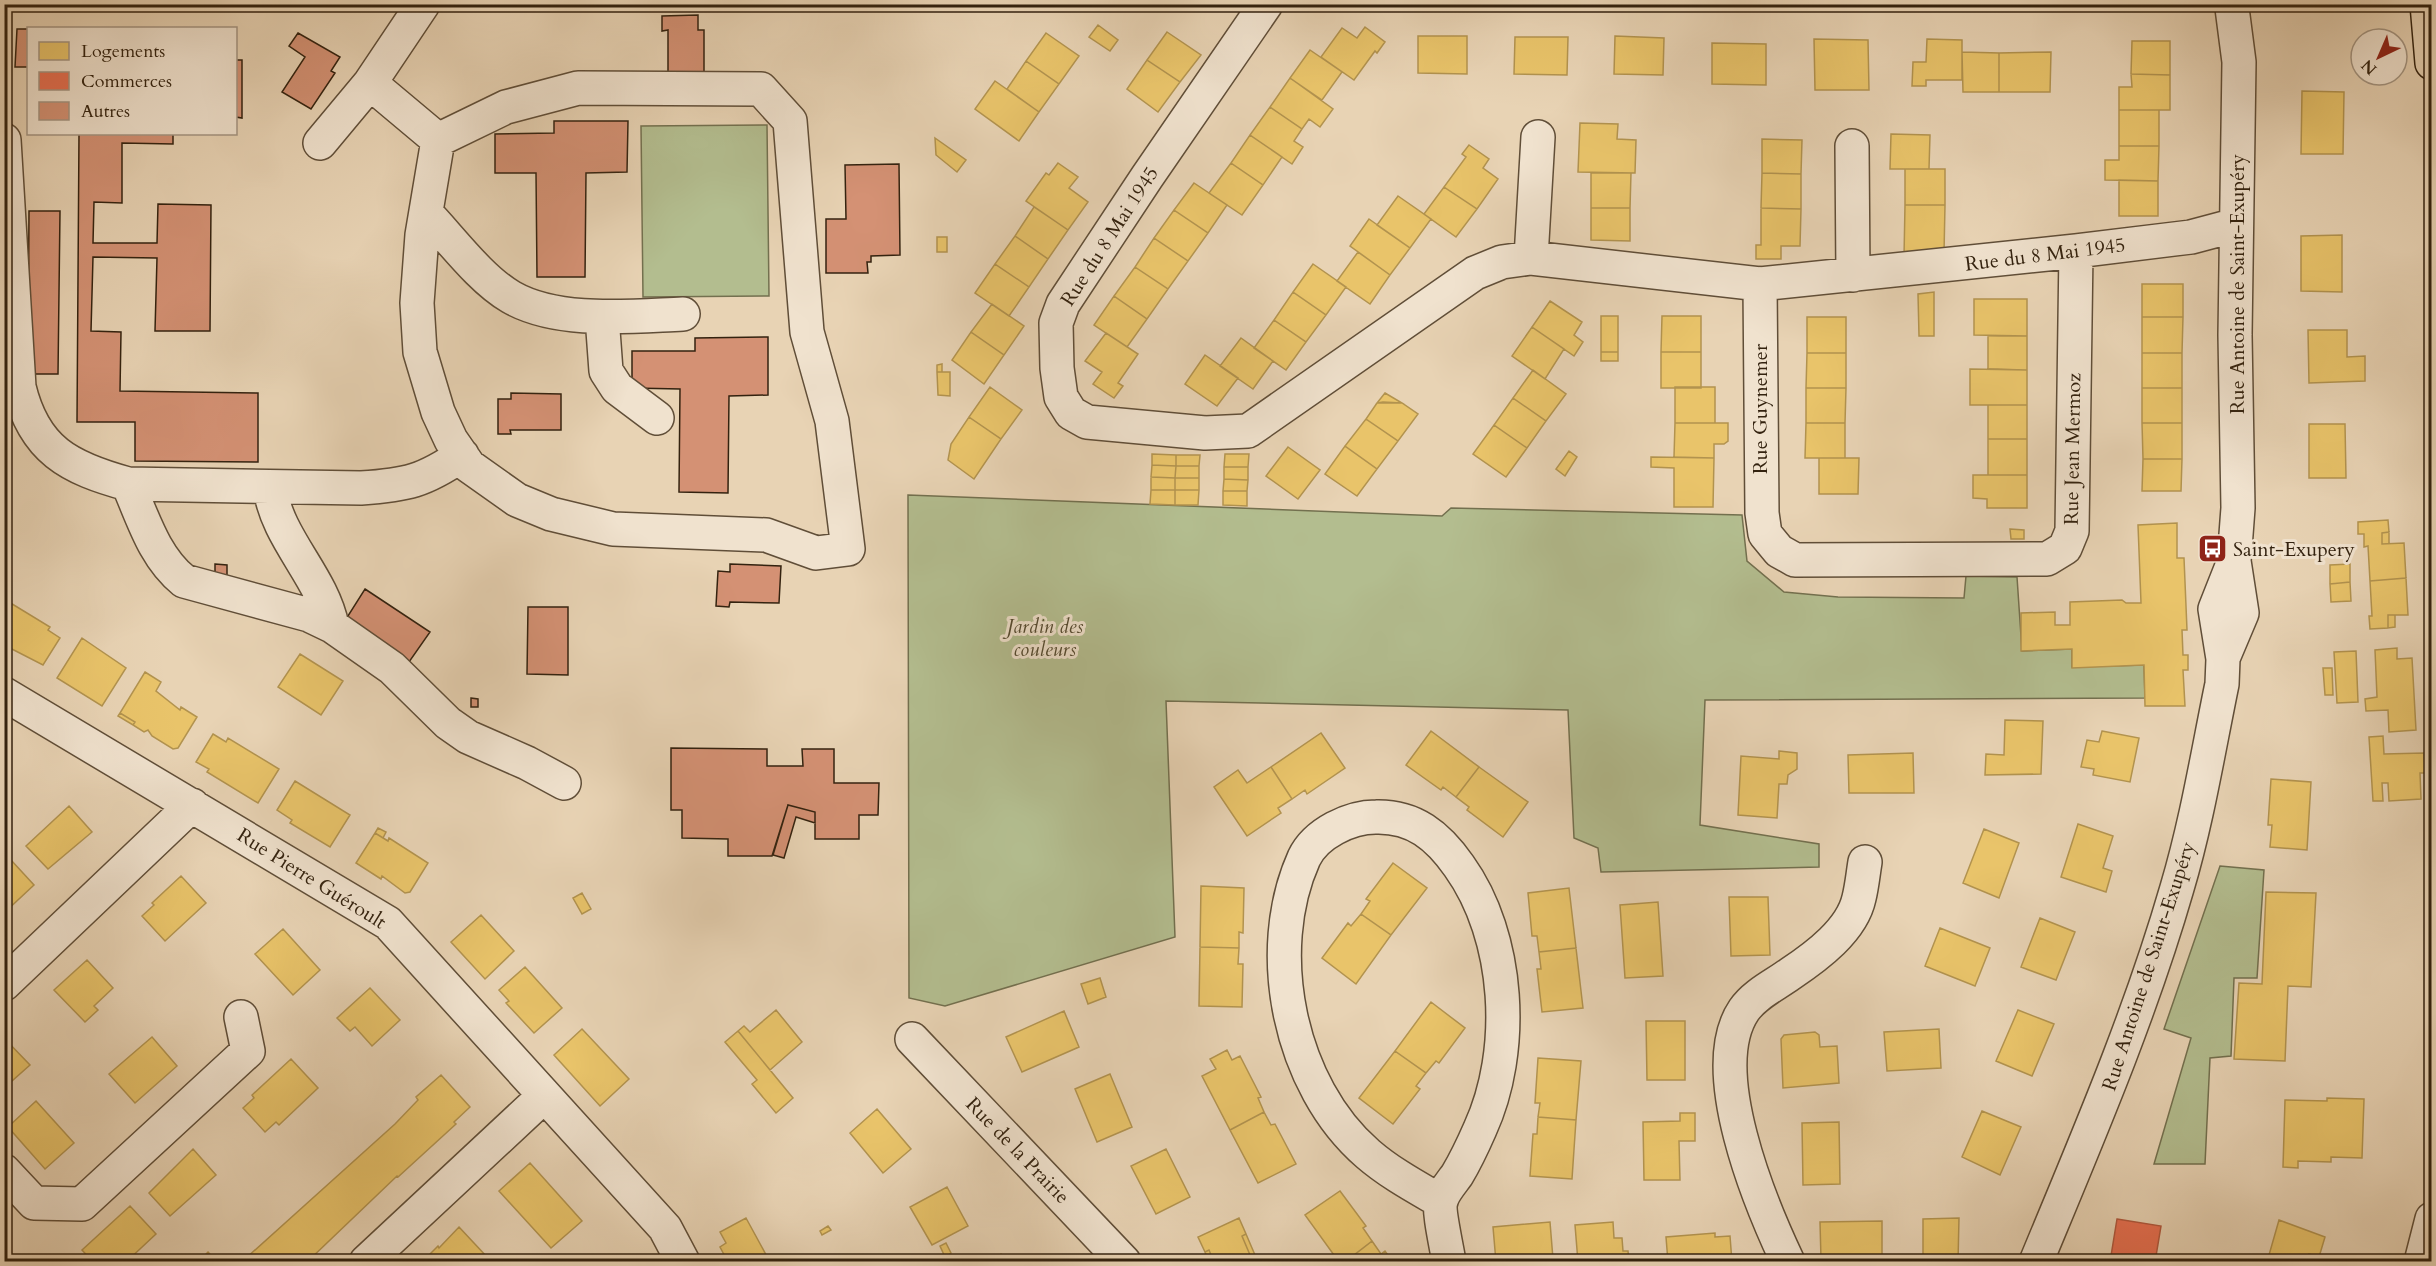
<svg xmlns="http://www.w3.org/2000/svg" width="2436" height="1266" viewBox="0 0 2436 1266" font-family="Cardo,serif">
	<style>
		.green { fill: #b3bd8f; stroke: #73704f; stroke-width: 1.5 }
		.homes { fill: #e9c46a; stroke: #b2934f; stroke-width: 1.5 }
		.shops { fill: #e76f51; stroke: #b1583d; stroke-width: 1.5 }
		.building { fill: #d49174; stroke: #33220f; stroke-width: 1.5 }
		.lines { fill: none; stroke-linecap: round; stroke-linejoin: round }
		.minor-casing { stroke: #604e38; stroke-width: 36 }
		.major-casing { stroke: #33220f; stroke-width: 36 }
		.minor { stroke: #f0e2ce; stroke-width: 33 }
		.major { stroke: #e8d3b4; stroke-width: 33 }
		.labels { text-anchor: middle; stroke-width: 6; stroke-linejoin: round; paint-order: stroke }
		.street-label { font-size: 20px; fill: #33220f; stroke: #f0e2ce }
		.poi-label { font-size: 20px; fill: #33220f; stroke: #f0e2ce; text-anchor: start }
		.park-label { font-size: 20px; font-style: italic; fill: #53492f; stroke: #f0e2ce }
	</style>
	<rect width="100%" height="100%" fill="#e8d3b4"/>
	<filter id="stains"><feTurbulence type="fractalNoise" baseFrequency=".00333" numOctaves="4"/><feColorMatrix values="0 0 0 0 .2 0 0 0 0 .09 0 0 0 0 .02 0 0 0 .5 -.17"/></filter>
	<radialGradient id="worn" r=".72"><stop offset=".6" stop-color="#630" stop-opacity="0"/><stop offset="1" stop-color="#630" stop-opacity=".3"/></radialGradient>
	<!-- green -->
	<path class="green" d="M767,125l2,171 -126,1 -2,-171z
		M908,495l534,21 9,-8 291,7 5,46 37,31 54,5 126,1 2,-22 51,1 5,74 50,-2v18l72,-2 1,33 -440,2 -5,125 119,19v23l-218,5 -3,-24 -24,-10 -6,-128 -402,-9 9,236 -230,69 -36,-8z
		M2220,866l44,4 -7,108h-23l-3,78 -21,2 -5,106h-51l37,-126 -27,-9z"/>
	<!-- homes -->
	<path class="homes" d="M1098,25l20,15 -8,11 -21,-14z
		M1365,27l20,15 -8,11 -2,-2 -21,29 -33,-23 21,-29 15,10z
		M1167,32l34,23 -21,27 -33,-22z
		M1046,33l33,23 -20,28 -33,-23z
		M1418,36h49v38l-49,-1z
		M1615,36l49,2 -1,37 -49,-1z
		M1515,37h53l-1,38 -53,-1z
		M1814,39l54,1 1,50h-54z
		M1927,39l35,1v40h-36v6h-14l1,-24h13z
		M2132,41h38v34l-39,-1z
		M1712,43l54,1v41l-54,-1z
		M1310,50l32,22 -20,28 -32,-22z
		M1962,52l37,1v39h-36z
		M2051,52l-1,40h-51v-39z
		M1147,60l33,22 -22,30 -31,-23z
		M1026,61l33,23 -20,28 -32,-23z
		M2131,74l39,1v35h-51v-23h13z
		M1290,78l43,31 -13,18 -11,-8 -7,10 -32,-22z
		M995,81l44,31 -20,29 -44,-32z
		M2302,91l42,1 -1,62h-42z
		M1270,107l32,22 -8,12 9,6 -11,17 -42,-29z
		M2119,110h40v36h-40z
		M1580,123l38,1 -1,15 19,1 -1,33 -57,-1z
		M1891,134l39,1 -1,34h-39z
		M1250,135l32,22 -19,28 -32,-22z
		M935,138l31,22 -9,12 -21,-17z
		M1762,139l40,1 -1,34 -39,-1z
		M1469,145l20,14 -6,9 15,11 -21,30 -33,-22 22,-30 -4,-3z
		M2119,146h40l-1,35 -53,-1v-20h14z
		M1058,163l20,14 -9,11 19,14 -20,28 -42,-29 20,-28 3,2z
		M1231,163l32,22 -21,30 -33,-22z
		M1905,169h40v36h-40z
		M1591,173h40l-1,35h-39z
		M1762,173l39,1v35l-40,-1z
		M2119,180l39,1v35h-39z
		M1194,183l33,22 -19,28 -34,-23z
		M1444,187l33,22 -21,28 -32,-23z
		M1398,196l33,23 -21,29 -33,-23z
		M1905,205h40l-1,48 -40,4z
		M1034,207l34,23 -20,29 -33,-23z
		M1591,208h39v33l-39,-1z
		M1761,208l40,1 -1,37h-19v13h-25v-14h5z
		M1174,210l34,23 -20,28 -34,-23z
		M1369,219l41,29 -20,27 -40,-29z
		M2342,235v57l-41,-1v-55z
		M1015,236l33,23 -19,28 -34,-23z
		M937,237h10v15h-10z
		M1154,238l34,23 -20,28 -33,-22z
		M1358,252l32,23 -20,29 -33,-23z
		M995,264l34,23 -20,29 -34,-23z
		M1313,264l33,23 -20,28 -33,-23z
		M1135,267l33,22 -21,30 -33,-23z
		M2142,284h41v33h-41z
		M1293,292l33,23 -20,27 -32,-22z
		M1934,292v44h-15l-1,-42z
		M1114,296l33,23 -20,28 -33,-22z
		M1974,299h53v37l-53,-1z
		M1550,301l32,21 -8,13 9,7 -9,14 -42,-29z
		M992,304l32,22 -20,29 -33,-23z
		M1601,316h17v36h-17z
		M1662,316h39v36h-40z
		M1807,317h39v36h-39z
		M2142,317h41l-1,36h-40z
		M1274,320l32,22 -20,28 -32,-22z
		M1532,327l32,22 -19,30 -33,-23z
		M2308,330h39v27l18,-1v25l-56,2z
		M971,332l33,23 -20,29 -32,-24z
		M1106,333l32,21 -20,29 5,3 -9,12 -21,-14 9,-12 -17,-11z
		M1988,336h39v34l-39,-1z
		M1241,338l32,23 -20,28 -33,-23z
		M1601,352h17v9h-17z
		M1661,352h40v36h-40z
		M1807,353h39v35h-40z
		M2142,353h40v35h-40z
		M1205,355l33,23 -21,28 -32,-22z
		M942,364v8h-5v-7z
		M1970,369l57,1v35h-57z
		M1533,370l33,24 -20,27 -33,-23z
		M937,372h13v24l-12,-1z
		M990,387l32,23 -21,29 -32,-22z
		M1675,387h40v36h-40z
		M1806,388h40l-1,35h-39z
		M2142,388h40v35h-40z
		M1385,393l17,10h-25z
		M1513,398l33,23 -19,27 -33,-23z
		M1383,402l19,1 16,11 -20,27 -32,-22 11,-16z
		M1988,405h39v34h-39z
		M969,417l32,22 -27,40 -26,-19 3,-16z
		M1366,419l32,22 -21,28 -32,-23z
		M1675,423h53v18l-4,3h-10v14l-40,-1z
		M1806,423h39v35h-40z
		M2142,423h40v36h-39z
		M2309,424h36l1,54h-37z
		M1494,425l33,23 -21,29 -33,-23z
		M1988,439h39v36h-39z
		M1345,446l32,23 -20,27 -32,-22z
		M1288,447l32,23 -22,29 -32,-23z
		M1569,451l8,6 -12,19 -9,-7z
		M1152,454l24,1v11l-24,-1z
		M1225,454h24l-1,13h-24z
		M1176,455h24l-1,11h-23z
		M1651,457l63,1 -1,49h-39v-39l-23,-1z
		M1819,458h40l-1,36h-39z
		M2143,459h39l-1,32h-39z
		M1152,465l24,1 -1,12 -24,-1z
		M1176,466h23v12h-24z
		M1224,467h24v13l-24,-1z
		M1973,475h54v33h-40v-9l-14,-1z
		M1151,477l24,1v12h-24z
		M1175,478h24v12h-24z
		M1224,479l24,1 -1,11h-24z
		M1151,490h24v15l-25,-1z
		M1175,490h24l-1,15h-23z
		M1223,491h24v15l-24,-1z
		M2388,520l1,12 -7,1v11l22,-1 2,35 -36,3 -2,-35 -4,1v-13h-6v-12z
		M2177,523v35h7l3,72h-5l1,25h5v15h-5l2,36h-40l-1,-41 -72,3v-19l-51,2v-38l34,-1v13h15v-23l52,-2 4,3h15l-3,-78z
		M2010,529l14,1v9h-13z
		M2389,532v12h-7v-11z
		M2350,564v18l-20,2v-19z
		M2406,578l2,37h-20v13l-18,1 -1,-13h3l-2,-35z
		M2350,582l1,19 -20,1 -1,-18z
		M4,599l46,28 -2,3 12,8 -17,27 -39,-20z
		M2388,615h7v12l-7,1z
		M82,638l44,30 -24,38 -45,-28z
		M2397,648v11l15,-1 4,72 -27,2 -1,-22 -22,1 -1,-12 12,-2 -2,-47z
		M2356,651l2,51 -21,1 -3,-51z
		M300,654l43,27 -22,34 -43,-28z
		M2323,668h9l1,27h-8z
		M145,672l16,10 -5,9 24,19 1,-3 16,10 -19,31 -5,1 -21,-13 -4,-6 -4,2 -11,-7 2,-3 -15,-9z
		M120,713l15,9 -2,3 -15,-9z
		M2005,720l38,1 -2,53 -56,1 1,-21 18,1z
		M1431,731l48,36 -23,30 -13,-10 -2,3 -35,-25z
		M2102,731l37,7 -9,44 -37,-7 1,-6 -13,-2 6,-27 12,2z
		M1321,733l24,35 -38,26 -2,-4 -13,9 -21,-32z
		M213,734l13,8 2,-4 51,31 -21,34 -51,-31 2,-3 -13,-7z
		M2383,736l1,18 40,-1 1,20h-5l1,26 -32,2 -1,-18h-6l1,18h-10l-4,-64z
		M1779,751l18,2v16l-9,6 -1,9h-8l-2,34 -39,-3 3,-59 38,3z
		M1913,753l1,40h-65l-1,-38z
		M1271,767l21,32 -14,9 3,5 -34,23 -33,-49 24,-17 9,13z
		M1479,767l49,35 -25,35 -36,-27 2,-3 -13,-10z
		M2271,779l40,3 -4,68 -37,-3 2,-22h-4z
		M295,781l55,34 -20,32 -40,-24 2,-3 -15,-10z
		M69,806l23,26 -44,37 -22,-23z
		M2078,824l35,12 -10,32 9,3 -6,21 -45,-15z
		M378,828l8,4 -3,6 -8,-5z
		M1984,829l35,14 -20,55 -36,-15z
		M375,833l13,8 1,-3 39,25 -18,29 -5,1 -23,-17 -1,3 -25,-16z
		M11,860l23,25 -29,27 -1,-45z
		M1393,863l34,25 -36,47 -30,-21 9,-13 -4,-2z
		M181,876l25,27 -41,38 -23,-25 12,-11 -2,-2z
		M1201,886l43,2 -1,45 -4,-1v16l-39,-1z
		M1569,888l7,60 -37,4 -2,-16h-5l-4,-43z
		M2266,892l50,1 -5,94 -23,-1 -3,75 -51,-2 5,-76 23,1z
		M582,893l9,16 -9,5 -9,-16z
		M1729,897h39l2,58 -39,1z
		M1658,902l5,74 -38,2 -5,-73z
		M1361,914l30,21 -35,49 -34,-26 26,-35 3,3z
		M481,915l33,36 -29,28 -34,-37z
		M2040,918l35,14 -19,48 -35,-13z
		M1940,928l50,20 -15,38 -50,-20z
		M283,929l37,41 -27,25 -38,-41z
		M1200,947l39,1 -1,16h5l-1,43 -43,-1z
		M1576,948l7,60 -41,4 -5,-43h4l-2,-17z
		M87,960l26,28 -19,18 4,4 -13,12 -31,-32z
		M525,967l37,41 -28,25 -28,-30 3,-2 -10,-11z
		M1100,978l6,19 -18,7 -7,-20z
		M370,988l30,32 -28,26 -17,-19 -5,4 -13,-13z
		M1431,1002l34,26 -26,35 -3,-2 -10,12 -31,-22z
		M776,1010l26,32 -32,28 -32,-39 6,-5 6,6z
		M2018,1010l36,14 -22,52 -36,-15z
		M1064,1011l15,36 -57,25 -16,-35z
		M1646,1021h39v59h-38z
		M582,1029l47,50 -29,27 -46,-51z
		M1939,1029l2,39 -54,3 -3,-39z
		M738,1031l55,67 -17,15 -24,-29 5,-4 -32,-38z
		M1815,1032l4,3 1,12 17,-1 2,37 -56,5 -2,-49 3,-4z
		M152,1037l25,29 -42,37 -26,-29z
		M4,1038l26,27 -26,23z
		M1227,1050l5,10 8,-4 21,41 -3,1 6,14 -34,18 -28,-54 14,-7 -6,-10z
		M1395,1051l31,22 -10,13 4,3 -27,35 -34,-26z
		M1538,1058l43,3 -5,59 -38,-3 2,-14h-5z
		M291,1059l27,29 -39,37 -3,-3 -11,10 -22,-24 11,-10 -2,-3z
		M1110,1074l22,53 -35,15 -22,-53z
		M441,1075l29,32 -16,15 2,2 -58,53 -1,-1 -90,86h-59l-3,-3 150,-135 23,-24 -2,-3z
		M2327,1098l37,1 -2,59 -31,-1v5l-33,-1v7l-15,-1 2,-67 42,1z
		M36,1101l38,42 -29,26 -37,-42z
		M877,1109l34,40 -28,24 -33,-40z
		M1982,1111l39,16 -21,48 -38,-18z
		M1264,1112l7,13 4,-1 21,40 -38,19 -28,-53z
		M1680,1113h15v28h-16l1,39h-36l-1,-58 37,-1z
		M1538,1117l38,3 -4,59 -42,-3 3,-42h4z
		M1839,1122l1,62 -37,1 -1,-62z
		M193,1149l23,26 -46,41 -21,-23z
		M1166,1149l24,48 -34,17 -25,-48z
		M530,1163l52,58 -31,27 -52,-57z
		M947,1187l21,39 -36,19 -22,-38z
		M1340,1191l26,35 -3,2 9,13 -27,21h-6l-34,-47z
		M130,1206l26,28 -30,28h-33l-11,-12z
		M746,1218l24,44h-42l-8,-15 6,-4 -6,-11z
		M1239,1218l7,16 -4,2 11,26h-39l-5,-12 -4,2 -7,-15z
		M1959,1218l-1,44h-35v-43z
		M2279,1220l46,17 -6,20 -10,-3 -2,8h-40z
		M1882,1221v37l-61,1 -1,-37z
		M1550,1222l3,37 -57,3 -3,-35z
		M1613,1222l1,16h8l1,13h5l1,11h-51l-3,-37z
		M828,1226l3,4 -9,5 -2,-4z
		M459,1227l28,30 -6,5h-54l-2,-3 13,-13 1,2z
		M1715,1233v4l15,-1 2,26h-64l-2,-25z
		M1246,1234l12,28h-5l-11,-26z
		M1372,1241l9,13 4,-3 8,11h-48z
		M946,1243l5,10 -6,4 -5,-11z
		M1209,1250l5,12h-5l-4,-10z
		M208,1252l9,10h-19z
		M1001,1254l4,8h-17z"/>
	<!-- shops -->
	<path class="shops" d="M2117,1219l44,7 -6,36h-45z"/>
	<!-- building -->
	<path class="building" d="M698,15v15h6v49l-36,1v-50l-6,1v-15z
		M17,29h11v38h-13z
		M298,33l42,24 -9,14 4,2 -24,36 -29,-17 23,-35 -16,-11z
		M236,60h6v58l-6,-1z
		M554,121h74l-1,51 -41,1 -1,104h-48l-1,-104h-41v-39l59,-1z
		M79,134h94v10l-51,-1v60l-28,-1 -1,41h64l1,-39 53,1 -1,126h-55l2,-73 -64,-1 -2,74 30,1 -1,59 138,2v69l-123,-1v-39h-58z
		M899,164l1,91 -29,1v6h-4l1,11h-42v-54h20l-1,-54z
		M29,211h31l-2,163h-30z
		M768,337v58l-39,1 -1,97 -49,-1 1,-103 -48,-1v-37h63v-13z
		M511,393l50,1v36h-51l1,4h-13v-35h13z
		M215,564l12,1v11h-12z
		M730,564l51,2 -2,37 -49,-1 -1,5 -13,-1 2,-35 12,1z
		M365,589l65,43 -21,30 -63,-43z
		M528,607h40v68l-41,-1z
		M471,698l7,1v8h-7z
		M671,748l96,1v17h36l-1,-17h32v34h45l-1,32h-19v24h-44v-27l-27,-7 -16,51h-44v-17l-46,-1v-28h-11z
		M788,805l27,7v11l-19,-6 -12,41 -11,-3z"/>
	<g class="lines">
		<defs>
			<path id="minor" d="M1266,4l-119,173 -84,127 -7,19 1,45 4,29 10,16 16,9 118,11 43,-2 227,-158 27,-11 29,-4 229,26 316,-33 115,-14 45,-12
				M370,83l68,57
				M578,88l183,1 29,32 17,211 25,89 16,128 -32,4 -50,-18 -153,-6 -62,-15 -34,-14 -48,-34 -18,-26 -13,-28 -18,-60 -3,-49 5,-68 16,-95 68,-33z
				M4,140l15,247c15,63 50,81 109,97l233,4c46,-3 63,-7 101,-33
				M320,143l50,-60 53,-79
				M1852,146l1,129
				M426,213c25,26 54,66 85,84 47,27 120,19 172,17
				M1531,258l7,-121
				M1760,284l2,229 3,21 14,17 16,9 252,-1 18,-11 7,-17 4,-280
				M602,317l4,54 11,17 40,30
				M128,484c15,34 26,73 56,97l125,34 23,11 60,42 56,55 20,14 59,26 37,20
				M270,488c7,51 52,88 62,138
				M2223,658l19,-45 -8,-52 4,-53 -3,-173 4,-273 -7,-54
				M4,694l384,229 277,305 18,34
				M4,984l188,-179
				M912,1039l212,223
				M4,1171l30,32 48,1 166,-153 -7,-34
				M1440,1201c-24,-14 -50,-28 -72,-47 -79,-68 -106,-203 -64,-296 12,-25 46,-41 72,-41 38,-1 62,19 83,49 51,71 57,185 21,263 -7,16 -14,31 -23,46 -5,7 -14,17 -16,26 -3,9 6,48 8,61
				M366,1262l178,-166
				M1788,1262c-28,-59 -84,-193 -44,-252 11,-16 31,-25 46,-36 27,-18 62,-44 69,-76 3,-12 4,-24 6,-36
				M2036,1262c51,-123 104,-246 141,-374 20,-67 31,-136 45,-204l1,-25 -8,-50 19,-48
				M2421,1262l11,-43"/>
			<path id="major" d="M2427,4l5,59"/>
		</defs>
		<!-- minor casing -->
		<use href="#minor" class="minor-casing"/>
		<!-- major casing -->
		<use href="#major" class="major-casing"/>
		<!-- minor -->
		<use href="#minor" class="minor"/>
		<!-- major -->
		<use href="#major" class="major"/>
	</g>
	<!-- icons -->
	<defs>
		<symbol id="bus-square" viewBox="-11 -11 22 22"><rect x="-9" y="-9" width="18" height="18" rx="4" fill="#8f2418" stroke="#f0e2ce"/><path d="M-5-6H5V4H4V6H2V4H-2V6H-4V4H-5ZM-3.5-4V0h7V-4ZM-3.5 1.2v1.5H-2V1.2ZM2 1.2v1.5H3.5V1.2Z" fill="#fff"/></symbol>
	</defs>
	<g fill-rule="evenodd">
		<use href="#bus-square" x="2196" y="532" width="33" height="33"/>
	</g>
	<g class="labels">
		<!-- street labels -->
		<g class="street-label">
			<text transform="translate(1109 236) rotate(-57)" y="7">Rue du 8 Mai 1945</text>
			<text transform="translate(2045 254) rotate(-7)" y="7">Rue du 8 Mai 1945</text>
			<text transform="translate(2237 284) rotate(-90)" y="7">Rue Antoine de Saint-Exupéry</text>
			<text transform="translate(1760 409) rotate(-90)" y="7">Rue Guynemer</text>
			<text transform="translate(2072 449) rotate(-89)" y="7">Rue Jean Mermoz</text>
			<text transform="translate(312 878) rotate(32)" y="7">Rue Pierre Guéroult</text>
			<text transform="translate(2148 966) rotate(-72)" y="7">Rue Antoine de Saint-Exupéry</text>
			<text transform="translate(1018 1150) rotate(46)" y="7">Rue de la Prairie</text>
		</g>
		<!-- poi labels -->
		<g class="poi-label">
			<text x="2233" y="556">Saint-Exupery</text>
		</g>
		<!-- park labels -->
		<g class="park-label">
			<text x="1045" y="633">Jardin des<tspan x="1045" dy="23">couleurs</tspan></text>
		</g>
	</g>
	<!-- margin -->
	<rect width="2436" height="1266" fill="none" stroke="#e8d3b4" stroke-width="24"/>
	<rect x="6" y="6" width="2424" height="1254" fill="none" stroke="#33220f" stroke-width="3"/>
	<rect x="12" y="12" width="2412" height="1242" fill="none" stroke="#33220f" stroke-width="1.5"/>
	<!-- legend -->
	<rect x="27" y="27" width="210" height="108" fill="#f0e2ce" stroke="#a49582" stroke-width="1.5"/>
	<rect x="39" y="42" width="30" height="18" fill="#e9c46a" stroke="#a49582" stroke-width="1.5"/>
	<text x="81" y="57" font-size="18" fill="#33220f">Logements</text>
	<rect x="39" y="72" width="30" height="18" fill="#e76f51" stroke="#a49582" stroke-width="1.5"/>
	<text x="81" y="87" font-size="18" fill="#33220f">Commerces</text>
	<rect x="39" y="102" width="30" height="18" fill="#d49174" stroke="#a49582" stroke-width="1.5"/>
	<text x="81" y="117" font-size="18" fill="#33220f">Autres</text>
	<!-- north arrow -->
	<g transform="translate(2379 57) rotate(224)"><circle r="28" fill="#f0e2ce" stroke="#a49582" stroke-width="1.5"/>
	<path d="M0-4.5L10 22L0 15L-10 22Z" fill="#8f2418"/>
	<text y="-9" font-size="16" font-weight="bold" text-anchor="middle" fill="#33220f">N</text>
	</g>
	<rect width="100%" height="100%" filter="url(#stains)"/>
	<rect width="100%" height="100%" fill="url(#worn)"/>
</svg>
